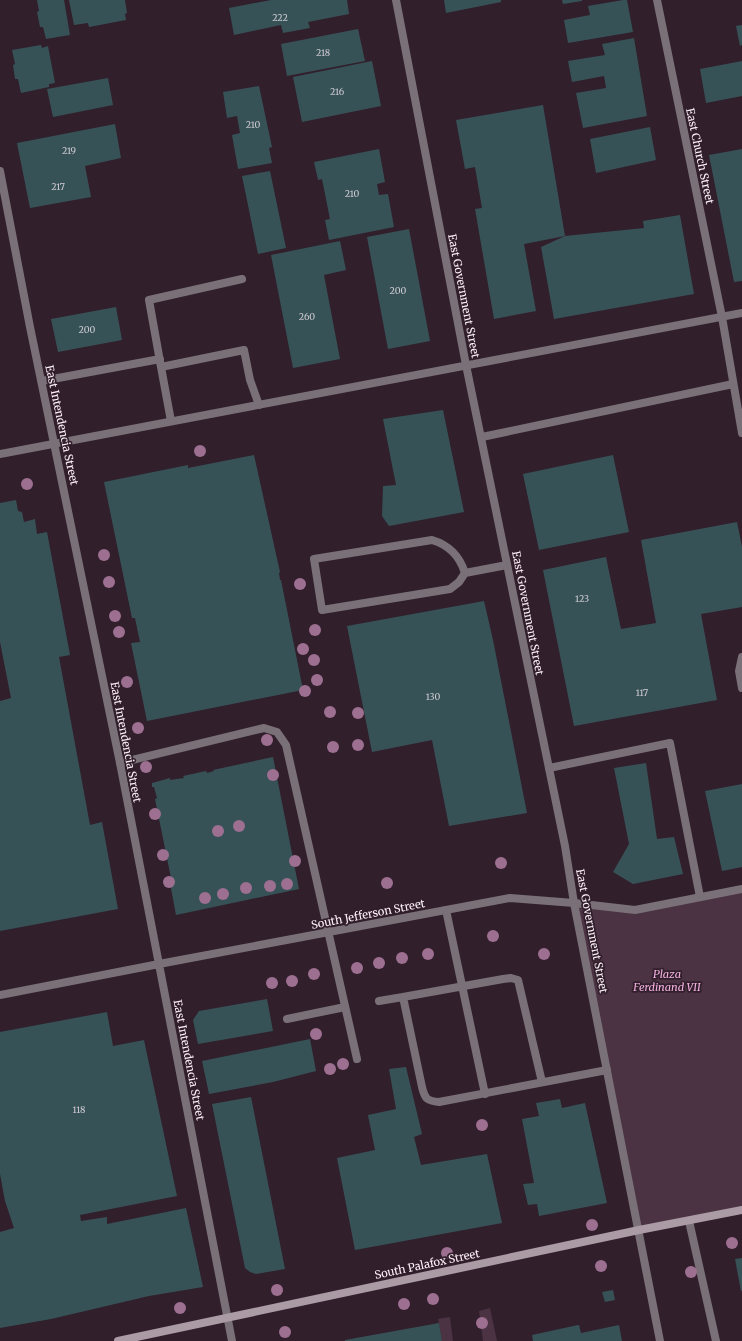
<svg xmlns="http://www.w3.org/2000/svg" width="742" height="1341" viewBox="0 0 742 1341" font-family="Merriweather,serif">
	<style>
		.green { fill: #4b3344 }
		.building { fill: #375257 }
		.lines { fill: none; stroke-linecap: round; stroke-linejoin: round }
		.service { stroke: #7a7077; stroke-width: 8 }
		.minor { stroke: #7a7077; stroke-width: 8 }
		.tertiary { stroke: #7a7077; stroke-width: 8 }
		.secondary { stroke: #aa9ba5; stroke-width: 8 }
		.tree { fill: #9d6f90 }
		.labels { text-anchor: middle; stroke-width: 3.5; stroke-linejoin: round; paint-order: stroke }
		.number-label { font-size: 9px; fill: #ccc9d0 }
		.street-label { font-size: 11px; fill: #fdf1f9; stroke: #311f2c }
		.park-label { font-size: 11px; font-style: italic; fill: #f5b1e1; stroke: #311f2c }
	</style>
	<rect width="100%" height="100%" fill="#311f2c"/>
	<!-- green -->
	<path class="green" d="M742,889v321l-103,20 -65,-327 61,7z
		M490,1308l7,33h-14l-4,-30z
		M450,1317l3,24h-11l-4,-22z"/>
	<!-- building -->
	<path class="building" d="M37,0h27l6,35 -24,4 -3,-12h-3l-3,-15 2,-1z
		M69,0h56l2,13 -2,1 1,6 -37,7 -1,-4 -14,2z
		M271,0h76l2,14 -41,8 2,6 -27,5 -2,-8 -47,10 -5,-27z
		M444,0h57v2l-55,11z
		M562,0h20v1l-19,3z
		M623,0h4l6,32 -65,11 -4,-23 26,-5 -2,-9z
		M742,25v20l-2,1 -4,-20z
		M358,29l7,32 -78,15 -6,-32z
		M634,38l13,78 -64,12 -7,-35 30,-5 -2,-12 -32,6 -4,-21 37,-6 -3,-11z
		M41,45l1,3 6,-2 7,37 -6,1v3l-28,6 -3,-14h-3l-2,-14 2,-1 -3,-14z
		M372,61l9,45 -79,16 -9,-45z
		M742,61v35l-36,7 -6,-34z
		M108,78l5,27 -60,12 -6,-28z
		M259,86l13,61 -3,1 3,15 -34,6 -6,-34 8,-2 -3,-17 -10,2 -4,-26z
		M543,105l22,131 -41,8 12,67 -42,8 -19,-110 7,-1 -7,-41 -10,2 -9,-49z
		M115,124l6,34 -36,8 6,31 -61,11 -13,-65z
		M650,127l6,33 -60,13 -6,-34z
		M379,149l6,33 -8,2 2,11 9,-1 6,33 -65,13 -4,-20 5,-1 -8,-40 -4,1 -4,-18z
		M742,149v132l-8,1 -25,-127z
		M270,171l16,77 -28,6 -16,-78z
		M680,215l14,79 -140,25 -13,-72 24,-11 79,-8 -1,-7z
		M409,229l21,112 -42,8 -21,-112z
		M340,241l6,29 -22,5 16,84 -47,9 -22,-113z
		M116,307l6,33 -64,12 -7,-33z
		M443,410l21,102 -75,14 -7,-10 1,-30 13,-1 -13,-66z
		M254,455l26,117 -1,1 1,7h1l22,110 -156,31 -16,-78 9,-1 -5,-24h-3l-28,-136 84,-17v3z
		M613,455l16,77 -90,18 -16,-76z
		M16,500l2,11 4,1 2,10 11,-3 2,15 10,-2 23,123 -11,2 31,168 12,-3 16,87 -118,22v-230l11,-3 -11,-56v-139z
		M737,522l5,25v60l-41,7 16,86 -143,26 -31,-156 63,-13 15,72 35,-6 -15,-83z
		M484,601l9,39 34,173 -78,13 -17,-86 -60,12 -25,-126z
		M273,757l26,132 -123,26 -6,-32h2l-17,-84 2,-1 -3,-11h-2v-4l18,-5v2l14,-2 -1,-2 23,-5 1,2 7,-2 -1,-1z
		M646,763l11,76 17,-2 9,37 -50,10 -20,-12 16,-28 -15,-76z
		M742,784v83l-20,4 -17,-80z
		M267,999l6,32 -75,13 -5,-24 6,-9z
		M107,1012l6,34 31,-6 33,156 -97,19 1,6 26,-4v7l79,-16 17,79 -54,9 -98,23 -51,9v-96l14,-4 -9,-27 -5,-27v-142z
		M310,1039l6,32 -43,11 -64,12 -7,-33z
		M406,1067l16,67 -8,3 7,28 66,-11 15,69 -147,27 -18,-92 38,-8 -7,-35 28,-6 -7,-40z
		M251,1097l34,172 -29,5 -6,-2 -5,-4 -33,-164z
		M560,1099l2,9 23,-5 22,100 -68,13 -2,-12 -9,1 -5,-21 11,-1 -12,-64 17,-3 -3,-13z
		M742,1258v33h-1l-6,-32z
		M613,1290l2,10 -10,2 -3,-10z
		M439,1323l3,18h-97v-1z
		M578,1325h1l2,8 38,-8 3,16h-89l-1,-6z"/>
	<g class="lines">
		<!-- service -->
		<path class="service" d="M161,367l-12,-67 93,-21
			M42,381l118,-22
			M171,421l-10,-54 83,-17 6,30 9,25
			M482,437l251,-53
			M465,573c-5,-16 -16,-28 -33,-33l-118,19 8,51 128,-21 9,-7 6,-9 42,-8
			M120,763l144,-35 13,4 9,13 71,314
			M549,768l121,-25 30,154
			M446,910l39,184
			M403,997l100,-18 8,-1 7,2 24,102
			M379,1001l24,-4 19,90c3,12 5,14 17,15l168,-32
			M287,1019l58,-12
			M689,1221l27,120"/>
		<!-- minor -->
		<path class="minor" d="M657,0l65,317 20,116
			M0,171l30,156 90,436 112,578
			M742,657l-3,14 3,17
			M0,995l159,-31 351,-66 64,5 61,7 107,-21"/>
		<!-- tertiary -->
		<path class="tertiary" d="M396,0l70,365 99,481 9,57 86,438
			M0,454l742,-141"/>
		<!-- secondary -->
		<path class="secondary" d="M118,1341l521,-111 103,-20"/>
	</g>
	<!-- trees -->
	<g class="tree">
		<circle cx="200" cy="451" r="6"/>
		<circle cx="27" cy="484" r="6"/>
		<circle cx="104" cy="555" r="6"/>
		<circle cx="109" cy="582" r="6"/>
		<circle cx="300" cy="584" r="6"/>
		<circle cx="115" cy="616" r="6"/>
		<circle cx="315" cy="630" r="6"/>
		<circle cx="119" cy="632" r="6"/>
		<circle cx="303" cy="649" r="6"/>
		<circle cx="314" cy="660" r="6"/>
		<circle cx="317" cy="680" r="6"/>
		<circle cx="127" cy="682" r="6"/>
		<circle cx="305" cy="691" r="6"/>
		<circle cx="330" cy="712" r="6"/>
		<circle cx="358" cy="713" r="6"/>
		<circle cx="138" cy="728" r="6"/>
		<circle cx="267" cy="740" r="6"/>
		<circle cx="358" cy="745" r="6"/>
		<circle cx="333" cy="747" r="6"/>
		<circle cx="146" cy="767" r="6"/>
		<circle cx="273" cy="775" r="6"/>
		<circle cx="155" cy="814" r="6"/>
		<circle cx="239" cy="826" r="6"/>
		<circle cx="218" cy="831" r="6"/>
		<circle cx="163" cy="855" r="6"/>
		<circle cx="295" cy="861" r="6"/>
		<circle cx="501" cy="863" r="6"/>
		<circle cx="169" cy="882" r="6"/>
		<circle cx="387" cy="883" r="6"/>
		<circle cx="287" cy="884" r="6"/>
		<circle cx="270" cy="886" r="6"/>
		<circle cx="246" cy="888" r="6"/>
		<circle cx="223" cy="894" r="6"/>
		<circle cx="205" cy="898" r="6"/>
		<circle cx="493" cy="936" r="6"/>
		<circle cx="428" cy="954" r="6"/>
		<circle cx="544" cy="954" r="6"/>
		<circle cx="402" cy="958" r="6"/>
		<circle cx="379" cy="963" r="6"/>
		<circle cx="357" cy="968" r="6"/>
		<circle cx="314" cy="974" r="6"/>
		<circle cx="292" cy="981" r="6"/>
		<circle cx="272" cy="983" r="6"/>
		<circle cx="316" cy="1034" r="6"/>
		<circle cx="343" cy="1064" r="6"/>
		<circle cx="330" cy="1069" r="6"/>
		<circle cx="482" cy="1125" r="6"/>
		<circle cx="592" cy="1225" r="6"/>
		<circle cx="732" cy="1243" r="6"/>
		<circle cx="447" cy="1253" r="6"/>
		<circle cx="601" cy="1266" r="6"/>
		<circle cx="691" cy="1272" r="6"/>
		<circle cx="277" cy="1290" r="6"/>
		<circle cx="433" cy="1299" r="6"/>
		<circle cx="404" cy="1304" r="6"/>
		<circle cx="180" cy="1308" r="6"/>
		<circle cx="482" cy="1323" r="6"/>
		<circle cx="285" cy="1332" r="6"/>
	</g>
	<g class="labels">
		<!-- number labels -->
		<g class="number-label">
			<text x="280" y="21">222</text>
			<text x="323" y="56">218</text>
			<text x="337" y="95">216</text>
			<text x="253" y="128">210</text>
			<text x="69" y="154">219</text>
			<text x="58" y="190">217</text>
			<text x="352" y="197">210</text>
			<text x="398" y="294">200</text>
			<text x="307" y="320">260</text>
			<text x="87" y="333">200</text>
			<text x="582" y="602">123</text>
			<text x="642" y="696">117</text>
			<text x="433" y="700">130</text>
			<text x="79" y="1113">118</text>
		</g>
		<!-- street labels -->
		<g class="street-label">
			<text transform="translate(700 156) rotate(78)" y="4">East Church Street</text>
			<text transform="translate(464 296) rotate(79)" y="4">East Government Street</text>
			<text transform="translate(62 425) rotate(78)" y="4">East Intendencia Street</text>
			<text transform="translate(528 613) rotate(79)" y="4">East Government Street</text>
			<text transform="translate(126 742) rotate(79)" y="4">East Intendencia Street</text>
			<text transform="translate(368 914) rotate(-11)" y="4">South Jefferson Street</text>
			<text transform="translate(592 931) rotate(79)" y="4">East Government Street</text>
			<text transform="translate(189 1060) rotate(79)" y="4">East Intendencia Street</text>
			<text transform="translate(427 1264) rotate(-12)" y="4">South Palafox Street</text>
		</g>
		<!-- park labels -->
		<g class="park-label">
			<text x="667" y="978">Plaza<tspan x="667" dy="13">Ferdinand VII</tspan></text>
		</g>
	</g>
</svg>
